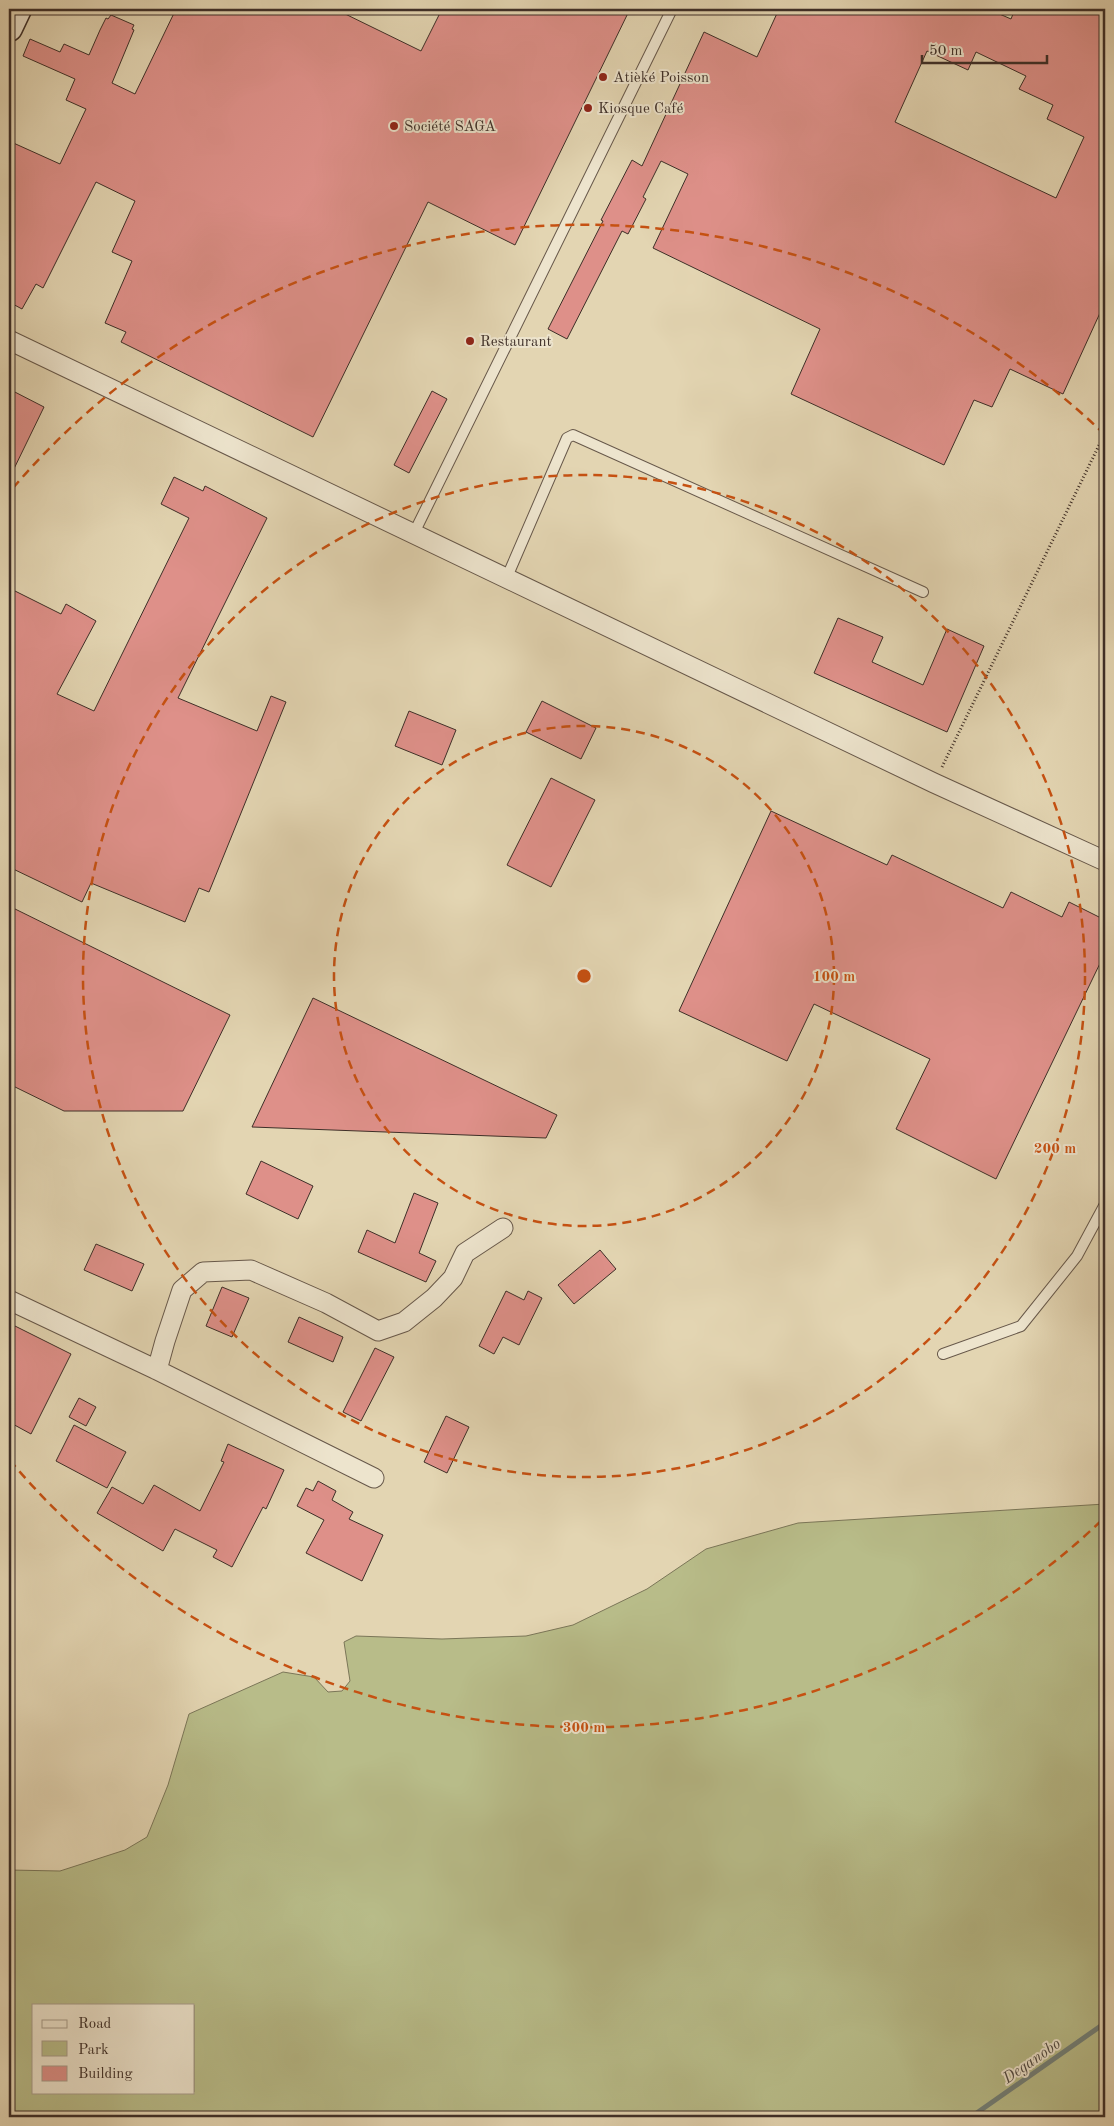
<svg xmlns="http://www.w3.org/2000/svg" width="1114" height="2126" viewBox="0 0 1114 2126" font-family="'Old Standard TT',serif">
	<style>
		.green { fill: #b8bc89; stroke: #7b7658; fill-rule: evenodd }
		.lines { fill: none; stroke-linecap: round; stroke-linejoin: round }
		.stream { stroke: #73817a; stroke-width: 5 }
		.building { fill: #de9089; stroke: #3e2f28; fill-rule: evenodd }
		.service-casing { stroke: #67584a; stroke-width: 12 }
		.minor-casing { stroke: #67584a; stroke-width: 21 }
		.secondary-casing { stroke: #3e2f28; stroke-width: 29 }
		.path { stroke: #3e2f28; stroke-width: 3; stroke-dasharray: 1 2.5; stroke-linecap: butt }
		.service { stroke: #ede4cd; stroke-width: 10 }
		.minor { stroke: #ede4cd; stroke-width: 19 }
		.secondary { stroke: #ede4cd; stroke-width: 26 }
		.ring { fill: none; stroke: #c65112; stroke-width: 2.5; stroke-dasharray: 9 6 }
		.poi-dot { fill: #8f2418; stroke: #ede4cd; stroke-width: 2 }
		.labels { text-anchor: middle; stroke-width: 4; stroke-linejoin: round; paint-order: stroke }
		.poi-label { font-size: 15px; fill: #3e2f28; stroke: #ede4cd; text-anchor: start }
		.water-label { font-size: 16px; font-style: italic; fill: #504a43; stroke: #ede4cd }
		.centre { fill: #c65112; stroke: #ede4cd; stroke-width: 2.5 }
		.ring-label { font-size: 15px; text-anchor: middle; font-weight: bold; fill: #c65112; stroke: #ede4cd; stroke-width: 4; stroke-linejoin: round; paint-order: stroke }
	</style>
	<rect width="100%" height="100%" fill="#e3d5b2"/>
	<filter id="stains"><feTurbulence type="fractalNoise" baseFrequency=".004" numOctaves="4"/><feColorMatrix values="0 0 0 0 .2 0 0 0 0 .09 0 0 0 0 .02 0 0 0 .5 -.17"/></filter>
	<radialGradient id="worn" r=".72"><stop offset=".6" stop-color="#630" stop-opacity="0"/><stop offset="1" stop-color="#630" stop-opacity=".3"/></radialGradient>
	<!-- green -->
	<path class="green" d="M1105,1504v613h-1096v-247l51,1 65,-21 22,-13 21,-52 21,-71 94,-42 31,5 14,15 14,-1 8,-10 -6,-39 12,-6 86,3 84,-3 47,-11 74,-36 59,-40 92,-26zM34,2005h160v87h-160z"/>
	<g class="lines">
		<!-- stream -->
		<path class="stream" d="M971,2117l134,-94"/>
	</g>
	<!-- building -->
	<path class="building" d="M176,9h159l86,42 21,-42h188l-115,236 -87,-43 -115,235 -192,-95 5,-10 -21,-9 27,-62 -20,-9 23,-51 -39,-19 -53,106 -7,-4 -14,25 -13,-7v-161l51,23 26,-55 -20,-9 9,-21 -52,-23 7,-17 30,13 4,-8 25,11 11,-25 6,-12 2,1 3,-4 23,10 -2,4 2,1 -22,53 23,11z
		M779,9h209l23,10 4,-10h90v293l-42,92 -53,-25 -18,38 -18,-7 -30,65 -153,-71 29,-65 -167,-81 35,-74 -27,-13 -18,36 3,2 -18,35 -6,-3 -55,108 -19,-10 55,-108 -2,-1 31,-60 10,6 62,-134 53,25zM927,51l41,19 8,-18 50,24 -7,13 34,16 -6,14 37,18 -28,61 -161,-76z
		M9,389l35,18 -35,72z
		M432,391l15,8 -38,74 -15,-8z
		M174,477l29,14 2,-5 62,32 -89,180 79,33 14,-35 15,6 -77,190 -10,-4 -14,34 -94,-39 -9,19 -73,-35v-279l52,26 5,-10 30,17 -39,73 37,17 95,-193 -28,-14z
		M838,618l45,19 -11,25 51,23 24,-56 37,17 -37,86 -133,-59z
		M542,701l54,27 -15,31 -55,-27z
		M409,711l47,19 -14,35 -47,-19z
		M551,778l44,22 -44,87 -44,-22z
		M771,811l116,54 5,-10 111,53 8,-16 51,25 7,-15 36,18v33l-109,226 -100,-50 34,-70 -116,-55 -27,57 -108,-50z
		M9,906l221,109 -47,96h-119l-55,-27z
		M313,998l244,117 -11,23 -294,-11z
		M261,1161l52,25 -15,33 -52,-25z
		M414,1193l24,10 -19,50 17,8 -10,21 -68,-30 9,-22 28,13z
		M96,1244l48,20 -12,27 -48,-21z
		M600,1250l16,19 -42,35 -16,-19z
		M222,1287l27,11 -17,39 -26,-11z
		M506,1291l18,9 4,-9 14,7 -23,47 -16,-8 -9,17 -15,-8z
		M299,1317l44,20 -10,25 -45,-20z
		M9,1323l62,31 -40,80 -22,-12z
		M375,1348l19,9 -33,64 -18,-9z
		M79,1398l17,9 -10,19 -17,-9z
		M446,1416l23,11 -22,46 -23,-11z
		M74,1425l52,27 -19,36 -51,-27z
		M228,1444l56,26 -18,39 -3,-2 -31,60 -19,-10 4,-7 -42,-21 -12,22 -66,-38 15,-26 31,17 11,-19 46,26 24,-49 -3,-1z
		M318,1481l18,10 -4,9 21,12 -4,7 34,16 -21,46 -56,-28 18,-33 -27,-14 9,-18 7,3z"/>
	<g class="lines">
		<defs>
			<path id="service" d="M414,533l258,-524
				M507,577l60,-139 6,-3 350,157
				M943,1354l78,-28 56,-70 28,-52"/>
			<path id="minor" d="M9,340l925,443 171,78
				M9,1300l148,70 217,108
				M157,1370l8,-29 17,-51 21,-18 48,-2 75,33 52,28 26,-9 30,-24 19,-20 12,-25 38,-25"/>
			<path id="secondary" d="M9,28l9,-19"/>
		</defs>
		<!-- service casing -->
		<use href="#service" class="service-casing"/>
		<!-- minor casing -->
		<use href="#minor" class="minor-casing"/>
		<!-- secondary casing -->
		<use href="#secondary" class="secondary-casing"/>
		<!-- path -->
		<path class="path" d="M942,767l163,-334"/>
		<!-- service -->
		<use href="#service" class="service"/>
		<!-- minor -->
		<use href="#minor" class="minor"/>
		<!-- secondary -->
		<use href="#secondary" class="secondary"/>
	</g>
	<!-- distance rings -->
	<g class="ring">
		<circle cx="584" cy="976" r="250"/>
		<circle cx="584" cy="976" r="501"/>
		<path d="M1101 1521A751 751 0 0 1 13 1464M13 488A751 751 0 0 1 1101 431"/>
	</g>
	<!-- markers -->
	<g class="poi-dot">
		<circle cx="603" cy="77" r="5"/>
		<circle cx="588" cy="108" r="5"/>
		<circle cx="394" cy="126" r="5"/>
		<circle cx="470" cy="341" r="5"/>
	</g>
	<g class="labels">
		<!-- poi labels -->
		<g class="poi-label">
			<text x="613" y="82">Atièké Poisson</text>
			<text x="598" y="113">Kiosque Café</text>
			<text x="404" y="131">Société SAGA</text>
			<text x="480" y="346">Restaurant</text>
		</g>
		<!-- water labels -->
		<g class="water-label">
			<text transform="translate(1031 2060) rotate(-35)" y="6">Deganobo</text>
		</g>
	</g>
	<circle cx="584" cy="976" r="8" class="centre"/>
	<g class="ring-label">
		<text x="834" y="981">100 m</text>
		<text x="1055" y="1153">200 m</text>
		<text x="584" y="1732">300 m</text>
	</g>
	<!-- margin -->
	<rect width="1114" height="2126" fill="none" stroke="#e3d5b2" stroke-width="30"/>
	<rect x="10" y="10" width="1094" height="2106" fill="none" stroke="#3e2f28" stroke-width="2.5"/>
	<rect x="15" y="15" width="1084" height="2096" fill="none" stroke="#3e2f28"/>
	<!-- legend -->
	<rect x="32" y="2004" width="162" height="90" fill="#ede4cd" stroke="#a79c8b"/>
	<rect x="42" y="2020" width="25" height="8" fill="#ede4cd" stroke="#a79c8b"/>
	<text x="78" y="2028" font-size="15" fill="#3e2f28">Road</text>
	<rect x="42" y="2041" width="25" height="15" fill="#b8bc89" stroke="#a79c8b"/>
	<text x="78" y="2054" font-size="15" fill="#3e2f28">Park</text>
	<rect x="42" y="2066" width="25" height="15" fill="#de9089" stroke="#a79c8b"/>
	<text x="78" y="2078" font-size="15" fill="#3e2f28">Building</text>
	<!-- scale -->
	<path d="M922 55v8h125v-8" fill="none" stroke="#3e2f28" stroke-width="2.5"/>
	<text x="929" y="55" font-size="15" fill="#3e2f28" stroke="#ede4cd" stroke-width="4" paint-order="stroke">50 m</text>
	<rect width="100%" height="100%" filter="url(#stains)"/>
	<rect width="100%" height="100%" fill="url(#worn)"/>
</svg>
